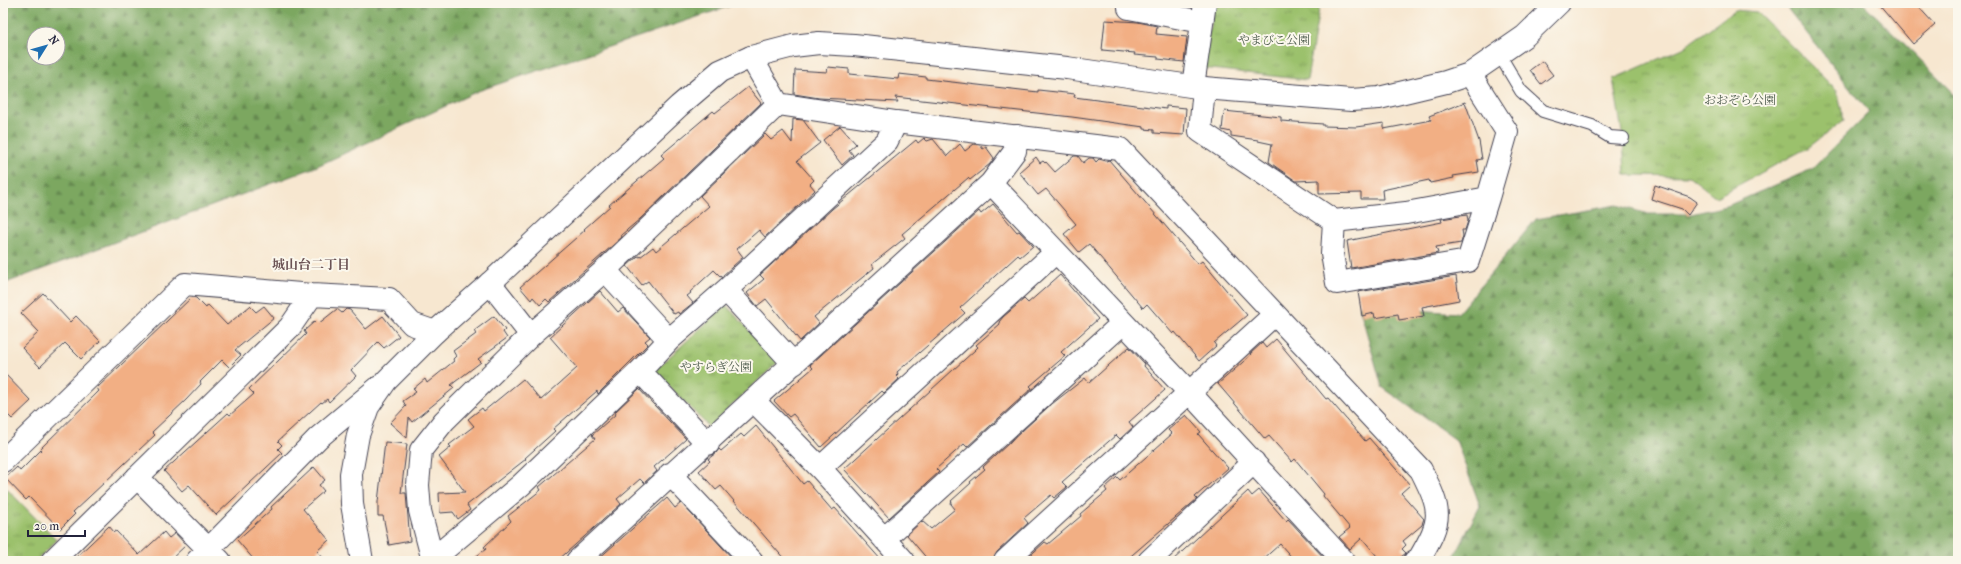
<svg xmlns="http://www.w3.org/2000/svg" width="1961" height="564" viewBox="0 0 1961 564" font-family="'IM FELL French Canon','Noto Serif JP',serif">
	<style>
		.forest { fill: url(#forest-firs); stroke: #4f644e; fill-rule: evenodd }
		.park { fill: url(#park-tufts); stroke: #5e7254 }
		.building { fill: #f2af84 }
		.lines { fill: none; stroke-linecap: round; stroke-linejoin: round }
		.lane-casing { stroke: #424051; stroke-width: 14 }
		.street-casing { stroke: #424051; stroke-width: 24 }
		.secondary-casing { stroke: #424051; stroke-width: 24 }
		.lane { stroke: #fff; stroke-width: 12 }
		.street { stroke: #fff; stroke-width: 22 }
		.secondary { stroke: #fff; stroke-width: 22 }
		.labels { text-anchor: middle; stroke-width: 4; stroke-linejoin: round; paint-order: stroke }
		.park-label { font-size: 12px; fill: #4c5a4c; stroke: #fbf7ec }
		.neighbourhood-label { font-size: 13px; font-weight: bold; fill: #6b5355; stroke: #fbf7ec }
	</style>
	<defs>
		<pattern id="forest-firs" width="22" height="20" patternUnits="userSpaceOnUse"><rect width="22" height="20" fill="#7ca760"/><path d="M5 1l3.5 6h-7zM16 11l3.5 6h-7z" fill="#658850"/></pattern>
		<pattern id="park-tufts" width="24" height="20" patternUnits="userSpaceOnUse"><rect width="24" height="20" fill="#9bc16c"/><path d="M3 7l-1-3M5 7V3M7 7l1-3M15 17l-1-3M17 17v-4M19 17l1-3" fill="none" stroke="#7e9c5a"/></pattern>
	</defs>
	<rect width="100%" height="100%" fill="#fbf7ec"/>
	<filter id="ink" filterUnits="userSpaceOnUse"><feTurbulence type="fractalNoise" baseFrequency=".025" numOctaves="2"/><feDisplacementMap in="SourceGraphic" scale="8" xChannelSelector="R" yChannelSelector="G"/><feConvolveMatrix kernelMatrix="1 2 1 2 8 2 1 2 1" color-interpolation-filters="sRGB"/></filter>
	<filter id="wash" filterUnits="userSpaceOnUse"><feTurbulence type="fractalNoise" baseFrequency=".012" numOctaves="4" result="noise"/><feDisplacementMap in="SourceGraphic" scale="16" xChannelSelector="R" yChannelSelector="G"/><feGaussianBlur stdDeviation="0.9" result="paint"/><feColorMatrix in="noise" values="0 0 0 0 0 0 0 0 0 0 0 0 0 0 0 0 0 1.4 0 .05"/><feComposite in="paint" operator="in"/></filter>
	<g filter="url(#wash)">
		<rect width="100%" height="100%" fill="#f7e7d0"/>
		<!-- forest -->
		<path class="forest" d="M3,3h736l-261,88 -165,77 -310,116zM34,34h24v24h-24z
			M1783,3h80l95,94v464h-506l28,-55 -24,-66 -74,-53 -23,-81 99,7 78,-94 81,-14 31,9h43l36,-8 85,-37 57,-57z"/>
		<!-- park -->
		<path class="park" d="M1214,3h106l-13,77 -104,-12z
			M1735,10l22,2 80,79 7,29 -35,27 -93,50 -27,-21 -64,-1 -2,-37 -10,-59 70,-31z
			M726,305l52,57 -69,65 -55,-56z
			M3,485l54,55 -21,21h-33z"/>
		<g id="blocks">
			<!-- building -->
			<path class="building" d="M1878,3h37l20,22 -22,19z
				M1105,20l33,2 19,4 -1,8 31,3 -3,25 -26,-3v-2l-24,-2 1,-2 -33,-3z
				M1542,61l11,14 -12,9 -11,-14z
				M828,67l21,2v5l49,5 1,-5 27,3v2l112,13v-2l37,4 -1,3 92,12v-3l20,2 -2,27 -30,-2v-3l-10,-1v-2l-72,-10 -177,-20 3,5 -79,-4 -25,-4 1,-24 32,2z
				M748,87l13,16 -121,116 -19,16 1,2 -10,9 -63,56 -3,-3 -6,6 -7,-8 -2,3 -11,-13 65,-57 -1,-1 26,-23 -1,-1 55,-47 -3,-3 52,-44 2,2z
				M1465,102l14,39 3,18 -5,1 2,12 -26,4 1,2 -24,5 -1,-3 -47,10 1,9h-22v-6l-42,1v-14l-23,1 -27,-19 3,-18 -14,-3v-1l-27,-4v-4l-9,-2 2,-19 57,6v4l42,3v2l33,1 28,-4v6l47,-9 -2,-4z
				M793,119l10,1 17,23 -23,18 17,19 -4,4 5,6 -50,47 -6,-7 -22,19 6,8 -22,20 -7,-7 -24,22 1,1 -4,3 6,7 -14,11 -1,-2 -4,2 -26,-33 -6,4 -15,-19 11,-10 2,1 13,-10 3,4 53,-45 -9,-10 65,-62 6,6 12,-9 9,12z
				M840,126l16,18 -7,6 4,5 -11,10 -19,-25z
				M924,138l3,3 6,-2 14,17 13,-12 5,7 9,-7 6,1 3,4 3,-2 8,11 -4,6 -20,16 -2,-2 -66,56 3,4 -33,26 2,4 -60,49 5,6 -19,18 -34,-42 -9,7 -10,-13 17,-14 -4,-4 72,-66 84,-69 2,3z
				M1074,156h4l5,7 6,-5h4l3,4 3,-3 7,2 3,-1 89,104 4,-3 45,54 -33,28 2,3 -17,15 -24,-29 -2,2 -26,-30 -4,4 -54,-64 -10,8 -15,-18 12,-10 -30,-35 -8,6 -19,-23 17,-15 4,6 3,-2 2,2 1,-1 9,10z
				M1655,185l35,12 7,5 -9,13 -6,-6 -31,-10z
				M993,204l24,28 2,-1 14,15 -13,11 -2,-2 -58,53 5,5 -68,59 1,2 -2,2 3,3 -15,14 -2,-2 -61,56 -28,-33 -4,3 -15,-16 39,-33 -3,-3 169,-154 2,3z
				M1467,215l1,6 -3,9h-3l1,6 -2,7 -25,4 2,6 -87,15 -4,-27 95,-19 -1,-3z
				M1060,275l38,44 -37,33 4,4 -35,30 2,2 -65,59 -3,-3 -28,25 3,3 -50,46 -45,-49 131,-119 3,-3 -2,-2 24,-21 -1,-2 4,-5 21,-18 4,4z
				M1456,276l3,24 -37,7 2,9 -25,4 -1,-6 -23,4 -1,-5 -12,3 -4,-24z
				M600,291l18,21 5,-4 27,29 -5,4 3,3 -50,50 -1,-3 -44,38 2,2 -30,27 1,1 -59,46 3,5 -12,9 -5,-7 -13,1 -1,-20 26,-1 -26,-35 12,-10 -2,-2 25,-19 -6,-7 14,-11 2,3 39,-32 18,21 36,-32 -27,-31z
				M43,293l27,29 6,-6 24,25 -19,18 -16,-16 -25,24 -18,-19 17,-16 -18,-19z
				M192,297l4,1 10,10 2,-3 19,20 23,-19 6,6 8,-6 10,12 -39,32 6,5 -12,12 -7,-7 -22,22 1,2 -15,16 -34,32 3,3 -82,77 2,2 -15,15 -31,-32 -3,3 -21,-22 12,-11 3,4 21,-21 -1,-1 59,-58 -2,-3z
				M337,309l5,4 4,-4 4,1 16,19 17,-13 16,20 -15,12 -6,-6 -27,28 5,6 -27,26 -2,-3 -5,4 -1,-1 -43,39 4,4 -4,4 4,4 -66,62 -27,-30 -7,6 -18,-20 64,-58 2,2 24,-21 -5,-5 57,-55 -2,-3 11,-10 3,3z
				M494,316l11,14 -2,2 4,6 -29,21 3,3 -30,23 3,3 -42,34 -3,-4 -2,20 -17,-15 16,-17 -3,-5 13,-9 -3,-3 12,-10 2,4 27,-22 -1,-2 3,-3 -3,-5 23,-17 -2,-3z
				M1276,339l50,60 2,-1 37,43 4,-3 41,47 -9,8 23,26 -1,2 -1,4 -19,16 3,4 -4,4 4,4 -10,8h-15l-19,-23 -12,11 -11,-12 11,-9 -27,-32 1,-2 -29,-35 -3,3 -23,-26 -4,3 -47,-55 33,-29 -1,-1 12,-11 4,5z
				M1129,347l16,17 -1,2 21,24 -36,32 4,5 -13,12 -4,-4 -54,47 5,5 -13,11 -3,-3 -27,23 4,5 -31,29 -4,9h-64l-22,-26 15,-14 9,8 24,-20 -4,-5 1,-2 -1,-1 20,-18 -1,-1 15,-13 -2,-2 65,-60 37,-29 4,5z
				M3,372l28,29 -19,18 -9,-9z
				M639,389l47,50 -32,28 3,4 -13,12 -4,-4 -23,20 4,5 -64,57h-87l16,-12 -2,-2 27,-26 -3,-5 33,-26 -2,-3 56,-48 -3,-4 24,-21 -1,-2z
				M1186,415l15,17 -3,2 30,34 -33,29 2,2 -72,62h-101l21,-19 3,2 33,-28 -1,-2 27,-23 -2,-3 12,-11 3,3 52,-46 -4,-4z
				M756,426l47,58 4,-3 25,29 3,-2 47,53h-96l-65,-75 -5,4 -17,-19 11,-10 -2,-2 8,-6 3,-4 2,2 20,-17 3,3z
				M385,442l22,2 -6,49h5l4,48 -21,4 -6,-29h-5v-14z
				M314,467l11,13 -6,5 5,6 -21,18 26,31 -12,11 9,10h-71l-18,-21 35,-31 -1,-2z
				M1259,490l27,31 2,-2 39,42h-32l-15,-17 -19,17h-89l76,-70 4,5z
				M667,498l8,10 6,-5 54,58h-137l-1,-1z
				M109,526l5,6 2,-1 23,24 25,-23 5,6 6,-5 11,12 -17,16h-97z"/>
		</g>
	</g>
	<g filter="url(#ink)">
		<use href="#blocks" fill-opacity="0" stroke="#424051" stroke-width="1"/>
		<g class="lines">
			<defs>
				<path id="lane" d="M1499,54l22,37 22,20 49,15 18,11 13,1"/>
				<path id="street" d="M1129,8l73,14
					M751,57l27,47 118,18 224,27 301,321c21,42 22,48 -2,89l-4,2
					M1193,86l12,-83
					M1204,88l-4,43 134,90 72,-8 82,-15
					M991,183l198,209 155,169
					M1334,221l-2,33 5,29 131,-22 20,-63 19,-66 -37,-58
					M605,270l64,70
					M490,283l41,52
					M726,290l68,74
					M640,371l68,73
					M753,400l67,68 84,93
					M3,461l182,-177 127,11 77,4 23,25 23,8
					M820,468l236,-216
					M670,474l82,87
					M137,477l83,84
					M884,539l239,-216
					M433,559l88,-74 119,-114 29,-31 57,-50 161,-149 9,-19
					M52,561l238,-234 22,-32
					M197,561l121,-123 61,-51
					M433,561l-13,-50 -2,-26 3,-35 23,-29 87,-86 74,-65 173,-166
					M577,561l414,-378 24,-32 2,-15
					M1005,561l270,-247
					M1149,561l105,-99"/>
				<path id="secondary" d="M362,561l-10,-57 -1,-30 7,-39 10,-28 18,-26 49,-49 55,-49 189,-177 41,-35 31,-14 42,-11 26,-3 35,2 213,23 137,20 147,12 28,-2 67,-16 24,-8 55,-38 34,-33"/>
			</defs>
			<!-- lane casing -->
			<use href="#lane" class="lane-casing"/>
			<!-- street casing -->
			<use href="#street" class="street-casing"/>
			<!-- secondary casing -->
			<use href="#secondary" class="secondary-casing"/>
			<!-- lane -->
			<use href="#lane" class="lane"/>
			<!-- street -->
			<use href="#street" class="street"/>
			<!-- secondary -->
			<use href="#secondary" class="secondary"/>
		</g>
	</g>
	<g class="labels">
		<!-- park labels -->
		<g class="park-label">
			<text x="1274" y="44">やまびこ公園</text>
			<text x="1740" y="104">おおぞら公園</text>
			<text x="716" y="371">やすらぎ公園</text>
		</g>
		<!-- neighbourhood labels -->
		<g class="neighbourhood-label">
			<text x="311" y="269">城山台二丁目</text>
		</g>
	</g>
	<!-- margin -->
	<rect width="1961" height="564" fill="none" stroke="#fbf7ec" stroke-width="16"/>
	<!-- north arrow -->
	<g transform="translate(46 46) rotate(53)"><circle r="19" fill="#fbf7ec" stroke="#a4a2a5"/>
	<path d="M0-3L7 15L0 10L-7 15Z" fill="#1f6fb2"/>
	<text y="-6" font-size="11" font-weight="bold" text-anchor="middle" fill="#22223b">N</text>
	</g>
	<!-- scale -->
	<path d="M28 530v6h57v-6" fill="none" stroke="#22223b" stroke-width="2"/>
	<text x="34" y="530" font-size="12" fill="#22223b" stroke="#fbf7ec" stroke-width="3" paint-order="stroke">20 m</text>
</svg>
